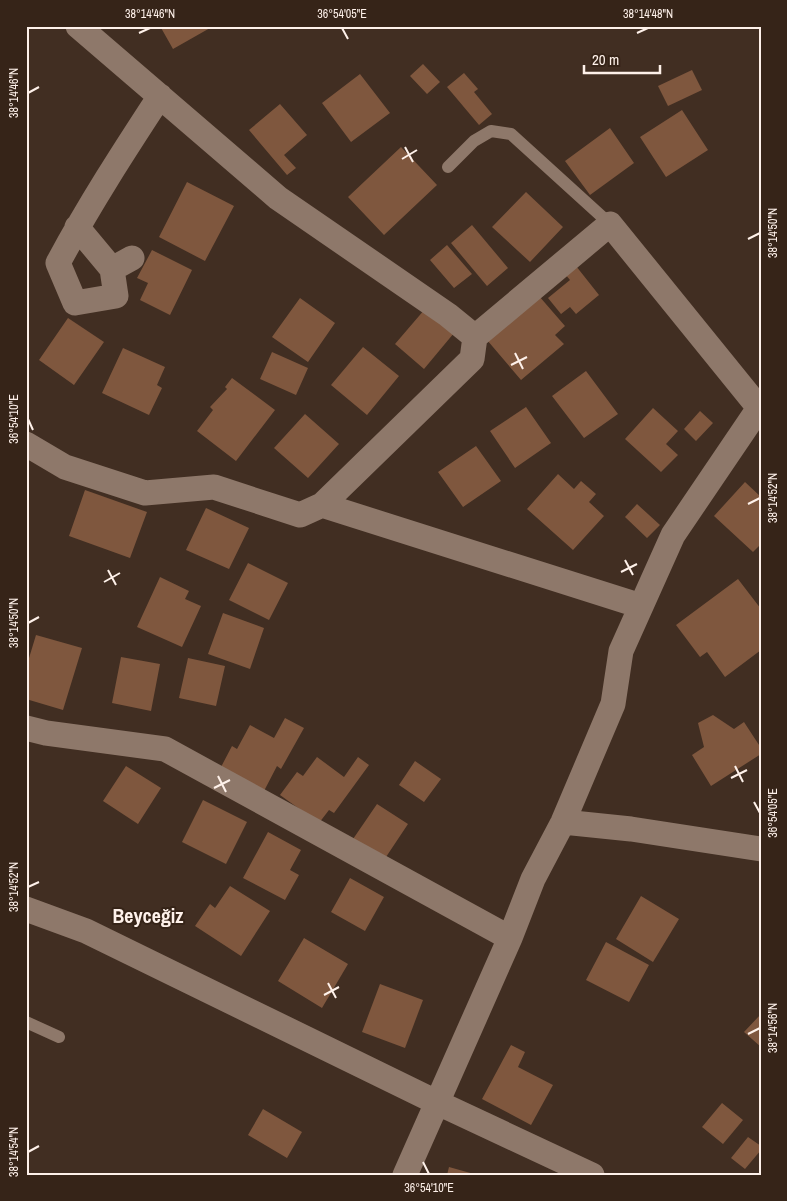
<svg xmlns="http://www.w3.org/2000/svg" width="787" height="1201" viewBox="0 0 787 1201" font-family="'Archivo Narrow',sans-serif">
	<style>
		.building { fill: #7f573e }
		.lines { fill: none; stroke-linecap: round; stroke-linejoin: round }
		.service { stroke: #8e786a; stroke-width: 12 }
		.minor { stroke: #8e786a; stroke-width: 25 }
		.ticks { fill: none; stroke: #fef1ea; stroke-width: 2 }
		.labels { text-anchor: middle; stroke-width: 4; stroke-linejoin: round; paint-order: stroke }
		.district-label { font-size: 20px; font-weight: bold; fill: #fef1ea; stroke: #362418 }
		.neatline { fill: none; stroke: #fef1ea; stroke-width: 2 }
		.ticks-label { font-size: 12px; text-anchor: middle; fill: #fef1ea }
	</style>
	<rect width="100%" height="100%" fill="#412e22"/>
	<!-- building -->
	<path class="building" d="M160,26h49l1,2 -37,21z
		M423,64l17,18 -13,12 -17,-18z
		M692,70l10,20 -34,16 -10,-20z
		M464,73l14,16 -4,3 18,22 -13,11 -32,-38z
		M360,74l30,39 -39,29 -29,-39z
		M280,104l27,31 -23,20 12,13 -9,7 -38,-45z
		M682,110l26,40 -42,27 -26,-40z
		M610,128l24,35 -44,32 -25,-34z
		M401,147l36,38 -53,50 -36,-38z
		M187,182l47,24 -29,55 -46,-24z
		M526,192l37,35 -33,35 -38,-35z
		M472,225l36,43 -21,18 -36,-43z
		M447,245l25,29 -18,14 -24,-28z
		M152,250l40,20 -22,45 -30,-15 8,-17 -11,-5z
		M576,266l23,29 -23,19 -6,-7 -9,7 -13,-16 22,-18 -5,-6z
		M539,296l26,30 -10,9 9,9 -43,36 -34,-40z
		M300,298l35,25 -27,39 -36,-25z
		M425,309l29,24 -30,36 -29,-25z
		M68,318l36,24 -30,43 -35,-25z
		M363,347l36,29 -32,39 -36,-30z
		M123,348l42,19 -8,18 5,3 -13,27 -47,-22z
		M272,352l36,16 -12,27 -36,-16z
		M586,371l32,43 -34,24 -32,-42z
		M232,378l43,32 -39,51 -39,-30 16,-21 -3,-3 17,-18 -2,-2z
		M526,407l25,36 -36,25 -25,-37z
		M653,408l25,23 -12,13 12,11 -17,17 -36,-33z
		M700,411l13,12 -17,18 -12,-12z
		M305,414l34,30 -31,34 -34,-30z
		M476,446l25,35 -38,26 -25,-35z
		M558,474l16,15 7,-8 15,13 -7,8 15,14 -31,34 -46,-41z
		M745,482l16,15v47l-8,8 -39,-36z
		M85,490l62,22 -17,46 -61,-22z
		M637,504l23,21 -13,13 -22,-21z
		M206,508l43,20 -20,41 -43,-19z
		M248,563l40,20 -19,37 -40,-20z
		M160,577l29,14 -4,8 16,7 -19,41 -45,-20z
		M738,579l23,30v41l-36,27 -18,-25 -7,5 -24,-32z
		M223,613l41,15 -14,41 -42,-15z
		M36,635l46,13 -19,62 -37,-11v-31z
		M121,657l39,7 -9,47 -39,-8z
		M188,658l37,8 -9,40 -37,-8z
		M713,715l21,14 10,-7 17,26v6l-50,32 -19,-31 12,-8 -6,-24z
		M285,718l19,10 -23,41 -4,-3 -13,25 -43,-24 11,-21 5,3 13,-24 24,13z
		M317,757l27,20 14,-20 11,8 -35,48 -5,-3 -10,13 -39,-28 17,-23 6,4z
		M415,761l26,18 -17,23 -25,-17z
		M126,766l35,22 -23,36 -35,-23z
		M203,800l44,22 -21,42 -44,-22z
		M377,804l31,20 -26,39 -31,-21z
		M268,832l33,18 -11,20 9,5 -14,25 -42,-22z
		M350,878l34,19 -19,34 -34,-19z
		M230,886l40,25 -29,45 -46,-30 15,-22 5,4z
		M641,896l38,23 -26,43 -37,-23z
		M304,938l44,26 -26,44 -44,-27z
		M606,942l43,23 -20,37 -43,-22z
		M380,984l43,16 -18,48 -43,-16z
		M761,1014v33l-17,-15z
		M511,1045l14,7 -7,15 35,18 -22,40 -49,-26z
		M722,1103l21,17 -20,24 -21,-17z
		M263,1109l39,23 -15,26 -39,-23z
		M748,1137l13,9v4l-16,19 -14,-11z
		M449,1167l25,7v1h-27z"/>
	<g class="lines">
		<!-- service -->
		<path class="service" d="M448,167l26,-26 17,-10 20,3 99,90
			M26,1022l33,15"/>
		<!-- minor -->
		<path class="minor" d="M77,227l35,42 4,27 -41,7 -17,-40c31,-58 66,-112 102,-167
			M112,269l20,-11
			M26,444l39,23 80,26 69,-6 86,28 22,-10 150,-146 3,-22 -27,-22 -170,-117 -200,-172
			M322,505l319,101
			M26,728l20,5 119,16 345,189
			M563,822l68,7 130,20
			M26,909l60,22 350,171 156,73
			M405,1175l105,-237 23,-59 30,-57 50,-118 8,-53 52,-116 86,-127 -149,-184 -135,113"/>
	</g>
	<!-- ticks -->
	<path class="ticks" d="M342,28l6,11M139,33l11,-5M637,33l11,-5M28,93l11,-6M405,147l8,15M402,159l15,-9M748,239l12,-6M515,353l8,16M511,365l16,-8M28,419l5,11M748,504l12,-6M625,560l8,15M108,570l8,15M621,572l16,-8M104,582l16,-9M28,623l11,-6M735,766l8,16M218,776l8,16M731,778l16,-8M214,788l16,-8M754,802l6,11M28,887l11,-5M328,983l8,15M324,995l15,-8M748,1034l12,-6M28,1152l11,-6M423,1162l6,12"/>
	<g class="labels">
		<!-- district labels -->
		<g class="district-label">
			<text x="148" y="923">Beyceğiz</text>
		</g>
	</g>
	<!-- border -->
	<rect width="787" height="1201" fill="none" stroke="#362418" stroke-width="55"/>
	<!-- scale -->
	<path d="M584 65v8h76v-8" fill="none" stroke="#fef1ea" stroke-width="2.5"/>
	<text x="592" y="65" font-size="15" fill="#fef1ea" stroke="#362418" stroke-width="4" paint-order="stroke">20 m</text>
	<rect x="28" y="28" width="732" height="1146" class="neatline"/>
	<g class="ticks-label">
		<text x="150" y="18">38°14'46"N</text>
		<text x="342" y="18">36°54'05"E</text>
		<text x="648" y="18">38°14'48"N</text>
		<text transform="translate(14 93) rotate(-90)" y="4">38°14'46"N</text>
		<text transform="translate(773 233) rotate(-90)" y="4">38°14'50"N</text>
		<text transform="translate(14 419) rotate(-90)" y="4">36°54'10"E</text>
		<text transform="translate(773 498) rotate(-90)" y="4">38°14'52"N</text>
		<text transform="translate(14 623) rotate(-90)" y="4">38°14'50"N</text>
		<text transform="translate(773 813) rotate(-90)" y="4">36°54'05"E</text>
		<text transform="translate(14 887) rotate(-90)" y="4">38°14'52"N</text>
		<text transform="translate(773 1028) rotate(-90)" y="4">38°14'56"N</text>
		<text transform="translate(14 1152) rotate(-90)" y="4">38°14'54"N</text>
		<text x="429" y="1192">36°54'10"E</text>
	</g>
</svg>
